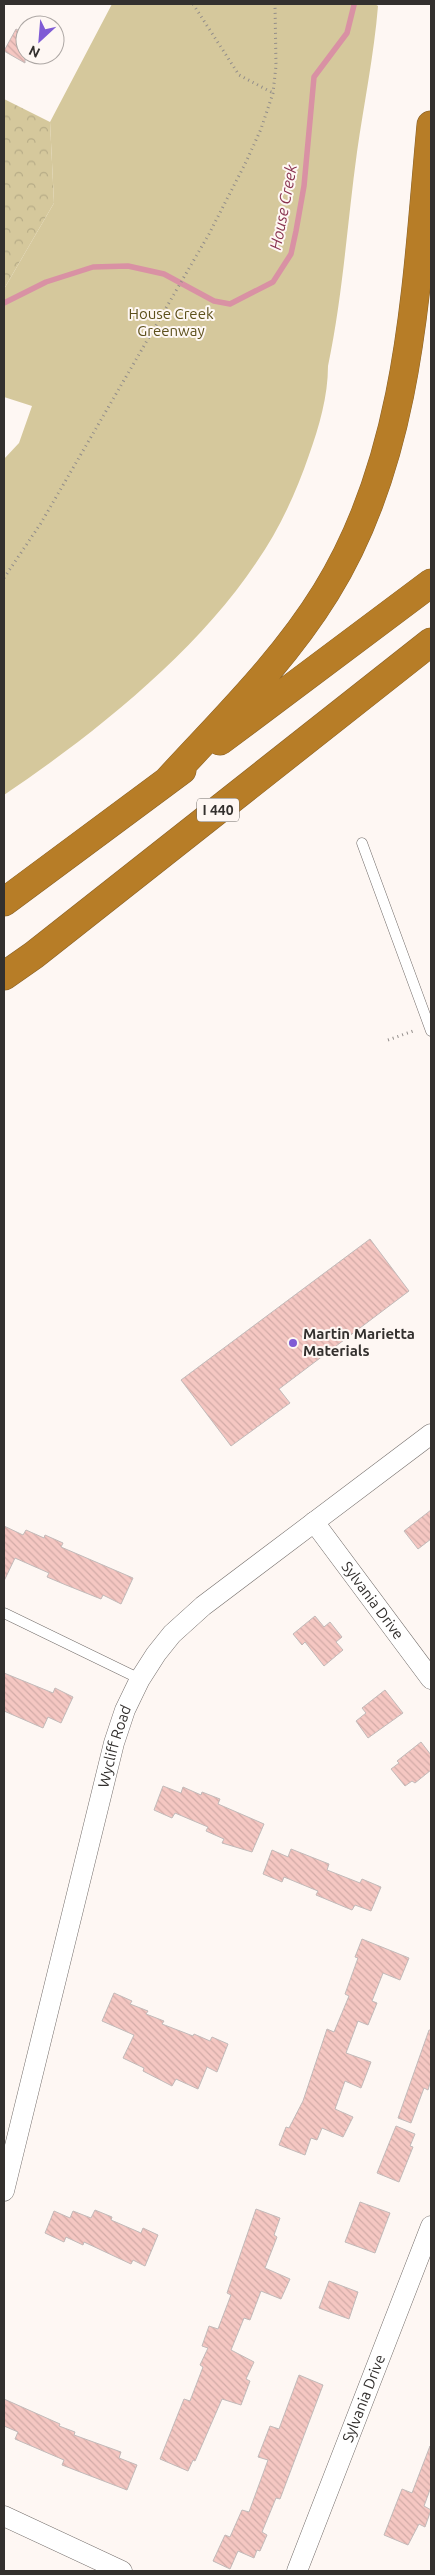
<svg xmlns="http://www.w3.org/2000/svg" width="435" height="2575" viewBox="0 0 435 2575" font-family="Ubuntu,sans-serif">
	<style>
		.forest { fill: url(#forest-crowns) }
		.park { fill: #d5c89c }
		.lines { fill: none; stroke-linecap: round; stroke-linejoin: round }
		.stream { stroke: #d991a4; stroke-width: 5.5 }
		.building { fill: url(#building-back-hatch); stroke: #c2bab9 }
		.service-casing { stroke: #736d6a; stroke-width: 11 }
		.minor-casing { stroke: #736d6a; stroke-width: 21 }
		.motorway-casing { stroke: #896229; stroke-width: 29 }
		.path { stroke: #928d8a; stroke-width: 3; stroke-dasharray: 1 4; stroke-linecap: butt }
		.service { stroke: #fff; stroke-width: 10 }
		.minor { stroke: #fff; stroke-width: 20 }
		.motorway { stroke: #b77d27; stroke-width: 28 }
		.poi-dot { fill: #7f5bd5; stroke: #fef7f3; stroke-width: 2 }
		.labels { text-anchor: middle; stroke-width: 4; stroke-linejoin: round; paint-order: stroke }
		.shield { fill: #fef7f3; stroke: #706c69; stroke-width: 1 }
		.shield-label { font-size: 14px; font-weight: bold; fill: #33302e }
		.park-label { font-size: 15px; fill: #5d501c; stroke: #fef7f3 }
		.poi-label { font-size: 15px; font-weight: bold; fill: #33302e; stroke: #fef7f3; text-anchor: start }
		.street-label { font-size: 15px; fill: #33302e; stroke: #fef7f3 }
		.water-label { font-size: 16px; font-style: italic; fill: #893450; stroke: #fef7f3 }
	</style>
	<defs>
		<pattern id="forest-crowns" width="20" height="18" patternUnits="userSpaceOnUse" patternTransform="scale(1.25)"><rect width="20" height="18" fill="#d5c89c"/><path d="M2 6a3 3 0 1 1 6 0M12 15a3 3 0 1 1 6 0" fill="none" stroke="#b7ac87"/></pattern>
		<pattern id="building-back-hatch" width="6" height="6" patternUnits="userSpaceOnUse" patternTransform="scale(1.25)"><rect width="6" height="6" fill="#f5c7c2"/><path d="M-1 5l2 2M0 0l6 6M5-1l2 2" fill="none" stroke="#d2aba7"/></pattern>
	</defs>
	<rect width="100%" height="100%" fill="#fef7f3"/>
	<!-- forest -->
	<path class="forest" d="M4,99l46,23 4,81 -50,86z"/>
	<!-- park -->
	<path class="park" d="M112,4h263l3,2c-4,49 -14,97 -21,146 -10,73 -14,142 -29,214 0,30 -9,61 -19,89 -13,38 -30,75 -53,108 -60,90 -163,172 -252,232v-336l15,-16 13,-37 -28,-9v-108l50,-86 -4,-81z"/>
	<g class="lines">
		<!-- stream -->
		<path class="stream" d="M4,303l42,-21 47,-15 35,-1 36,8 50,27 16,3 43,-22 18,-28 5,-23 8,-45 10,-109 33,-44 7,-28"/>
	</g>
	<!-- building -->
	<path class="building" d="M16,29l9,5v29l-21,-12z
		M370,1239l39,52 -130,98 11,14 -59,43 -50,-66z
		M431,1510v29l-13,10 -14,-18z
		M4,1526l19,9 3,-5 18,8 1,-3 18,8 -2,4 72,31 -12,26 -18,-9 -2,4 -35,-14 -19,-8 2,-4 -34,-15 -11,23z
		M315,1616l9,11 6,-5 12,15 -6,5 7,8 -19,16 -19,-24 -3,3 -9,-11z
		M4,1673l49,20 2,-5 18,9 -12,26 -13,-6 -5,11 -39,-17z
		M385,1690l18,23 -35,25 -12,-17 10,-8 -4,-5z
		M421,1742l10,13v15l-16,13 -3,-2 -7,5 -14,-17 8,-6 -2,-2z
		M163,1786l18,7 2,-6 18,8 1,-3 18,7 -2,5 46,20 -12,28 -30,-9 2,-4 -18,-8 2,-4 -33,-14 -3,5 -18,-8z
		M291,1849l38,15 -2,6 33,13 2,-4 19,8 -10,24 -16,-6 -3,5 -36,-15 2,-4 -34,-14 -2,5 -19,-8 9,-24 16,7z
		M362,1939l47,19 -9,22 -17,-7 -11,28 5,2 -9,22 -10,-4 -12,32 25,9 -10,26 -16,-7 -10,28 18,8 -10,20 -21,-9 -5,12 -6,-2 -6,17 -26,-10 7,-18 3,1 14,-27 24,-72 7,3 15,-36 -4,-2 13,-36 -3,-1z
		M114,1993l18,8 -2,3 18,7 -2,3 18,7 -2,3 31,12 1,-2 16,7 2,-4 16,7 -11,28 -10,-5 -9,22 -22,-10 -4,7 -29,-15 1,-3 -21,-10 11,-23 -32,-14z
		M429,2030h2v50l-3,10 -4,-2 -13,35 -13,-5z
		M396,2126l19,8 -5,12 3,1 -14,35 -22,-9z
		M360,2202l30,11 -15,40 -30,-11z
		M256,2209l24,9 -6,17 3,2 -12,31 25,11 -9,20 -20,-8 -11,29 -6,-2 -13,32 23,12 -8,17 4,2 -9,24 -19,-6 -27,62 -2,-1 -5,11 -28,-12 24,-60 6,2 13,-34 -3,-2 8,-17 -6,-2 7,-20 9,3 13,-34 -4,-2z
		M95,2210l17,7 -1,3 30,13 2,-5 15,7 -13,31 -12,-6 -2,4 -47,-22 -1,3 -17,-8 -2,5 -19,-9 9,-22 16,7 3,-7 18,7z
		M329,2281l29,11 -9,27 -30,-11z
		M299,2375l24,10 -43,114 -4,-1 -14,34 5,3 -7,16 -3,-1 -3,8 -16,-7 -8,18 -17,-8 12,-26 5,2 12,-27 7,2 19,-52 -10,-3 12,-31 9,3z
		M4,2399l56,25 -1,2 16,6 -1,3 47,17 -2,6 18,7 -10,25 -65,-25 2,-5 -49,-21 3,-7 -14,-6z
		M430,2446l1,41 -7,19 7,4 -6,17 -6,-3 -11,21 -24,-10 18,-46 10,4z"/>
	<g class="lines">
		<defs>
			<path id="service" d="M362,843l69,188
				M4,1613l136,66"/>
			<g id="minor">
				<path id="s1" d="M314,1522l117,157"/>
				<path id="s2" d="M4,2191l110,-448 11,-33 15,-31 16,-25 16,-20 31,-28 228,-172"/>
				<path d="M4,2516l118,55"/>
				<path id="s3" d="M297,2571l134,-345"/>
			</g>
			<path id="motorway" d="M220,741l211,-158
				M168,780c55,-60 115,-118 158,-188 86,-139 90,-309 105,-467
				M4,902l178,-132
				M4,976l30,-21 397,-313"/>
		</defs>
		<!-- service casing -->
		<use href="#service" class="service-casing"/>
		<!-- minor casing -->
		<use href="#minor" class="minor-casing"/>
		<!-- motorway casing -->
		<use href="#motorway" class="motorway-casing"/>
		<!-- path -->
		<path class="path" d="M193,4l46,71 34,18
			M4,578l37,-55 168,-289 37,-72 15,-33 12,-36 3,-27 -1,-62
			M388,1040l28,-10"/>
		<!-- service -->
		<use href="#service" class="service"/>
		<!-- minor -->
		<use href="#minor" class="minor"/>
		<!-- motorway -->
		<use href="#motorway" class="motorway"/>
	</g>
	<!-- markers -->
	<circle class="poi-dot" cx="293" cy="1343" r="5"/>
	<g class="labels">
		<!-- shield labels -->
		<rect class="shield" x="197" y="798.5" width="42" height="23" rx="4"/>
		<g class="shield-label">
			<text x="218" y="815">I 440</text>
		</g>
		<!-- park labels -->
		<g class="park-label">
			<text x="171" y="319">House Creek<tspan x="171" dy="17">Greenway</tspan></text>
		</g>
		<!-- poi labels -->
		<g class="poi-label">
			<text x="303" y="1339">Martin Marietta<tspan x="303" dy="17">Materials</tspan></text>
		</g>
		<!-- street labels -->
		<g class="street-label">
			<text dy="5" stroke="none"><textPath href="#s1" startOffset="98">Sylvania Drive</textPath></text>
			<text dy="5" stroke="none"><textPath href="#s2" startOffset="458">Wycliff Road</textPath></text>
			<text dy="5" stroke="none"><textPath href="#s3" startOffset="185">Sylvania Drive</textPath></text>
		</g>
		<!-- water labels -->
		<g class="water-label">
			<text transform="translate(283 207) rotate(-79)" y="6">House Creek</text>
		</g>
	</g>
	<!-- border -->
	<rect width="435" height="2575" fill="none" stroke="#33302e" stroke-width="10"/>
	<!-- north arrow -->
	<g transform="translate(40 40) rotate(206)"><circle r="24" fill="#fef7f3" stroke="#ada7a4"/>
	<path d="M0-4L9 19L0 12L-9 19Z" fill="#7f5bd5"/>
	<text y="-8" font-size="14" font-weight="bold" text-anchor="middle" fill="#33302e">N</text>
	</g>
</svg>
